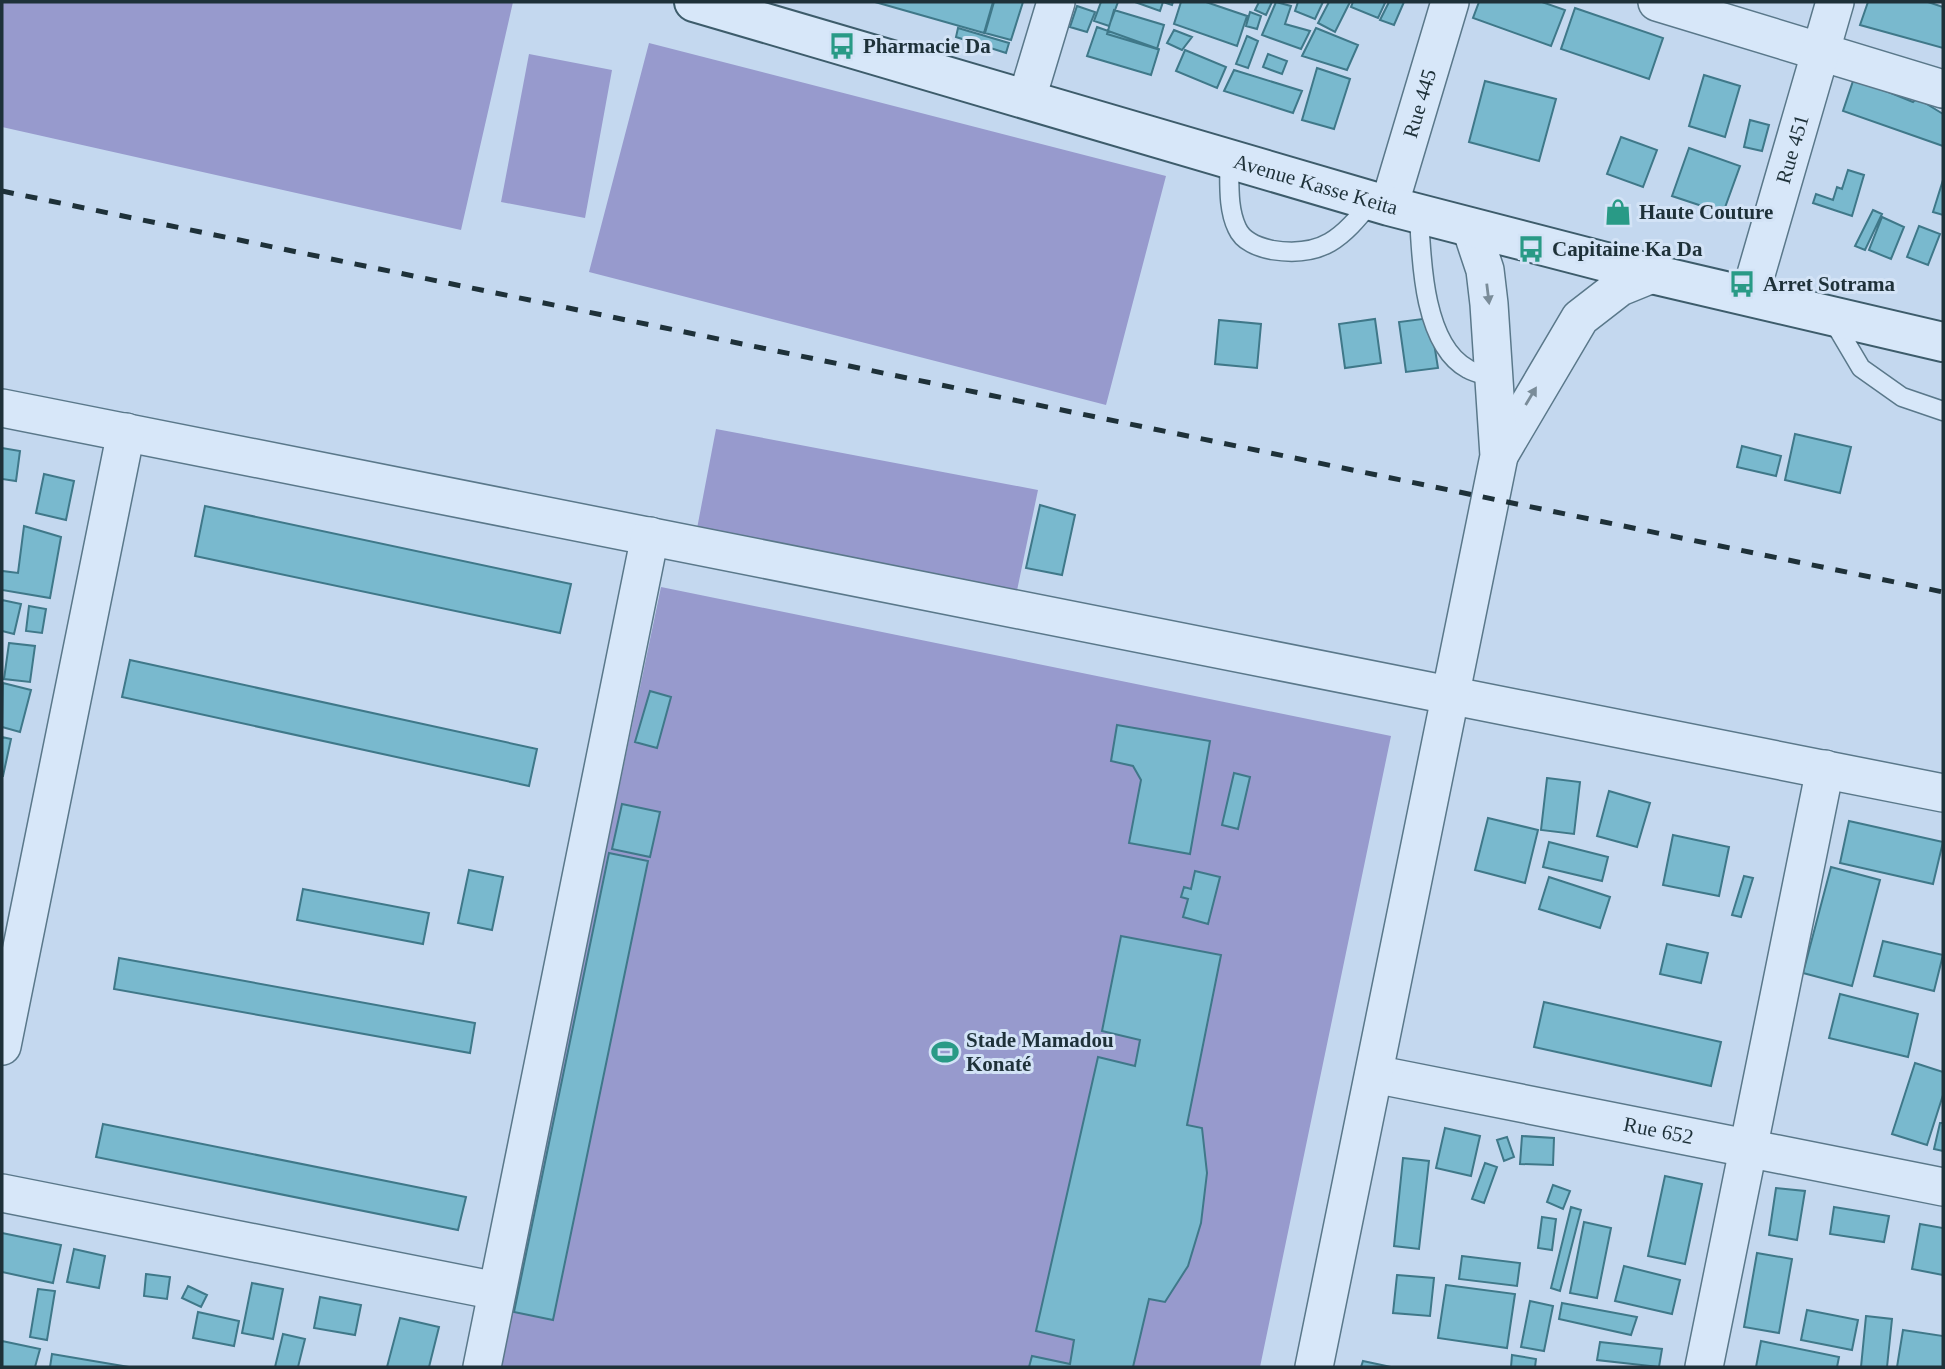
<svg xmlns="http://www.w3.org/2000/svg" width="1945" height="1369" viewBox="0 0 1945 1369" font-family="Georgia,serif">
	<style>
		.green { fill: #979acd }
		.building { fill: #79b9ce; stroke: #3f7889; stroke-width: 2 }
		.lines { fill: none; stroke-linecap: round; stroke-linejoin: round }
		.lane-casing { stroke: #5a788a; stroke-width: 21 }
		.street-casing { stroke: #5a788a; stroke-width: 40 }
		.secondary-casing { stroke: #3d5c6b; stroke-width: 42 }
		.lane { stroke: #d7e7f9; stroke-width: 18 }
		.street { stroke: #d7e7f9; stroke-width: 37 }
		.secondary { stroke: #d7e7f9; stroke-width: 38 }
		.rail { stroke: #1e3139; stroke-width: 5; stroke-dasharray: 12 12; stroke-linecap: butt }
		.oneway { fill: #7a8c99 }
		.labels { text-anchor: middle; stroke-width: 6; stroke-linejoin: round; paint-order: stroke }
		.poi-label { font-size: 21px; font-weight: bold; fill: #1e3139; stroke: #d3e3f6; text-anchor: start }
		.street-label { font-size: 21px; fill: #1e3139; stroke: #d3e3f6 }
	</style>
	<rect width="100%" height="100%" fill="#c4d8ef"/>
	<!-- green -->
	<path class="green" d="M2,2h511l-52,228 -459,-103z
		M649,43l517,133 -60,229 -517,-133z
		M529,54l83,16 -27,148 -84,-16z
		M716,429l322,61 -23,110 -320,-61z
		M661,587l730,149 -131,631h-762z"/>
	<!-- building -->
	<path class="building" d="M875,2h118l-9,31z
		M994,2h29l-12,38 -26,-7z
		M1101,2h17l-9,24 -15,-5z
		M1135,2h38l-1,3 -9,-3 -3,9z
		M1181,2h25l41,14 -10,30 -63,-22z
		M1259,2h13l-6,13 -11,-5z
		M1276,2l15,4 -6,18 25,7 -9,18 -39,-14z
		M1298,2h25l-8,17 -20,-8z
		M1329,2h21l-15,30 -17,-9z
		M1353,2h30l2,1 -7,15 -27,-11z
		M1389,2h15l-10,23 -14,-5z
		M1479,2h63l23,8 -14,36 -78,-28z
		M1868,2h60l15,5v41l-83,-23z
		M1077,6l18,6 -8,20 -17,-5z
		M1575,8l88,30 -14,41 -88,-30z
		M1114,10l50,15 -7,24 -50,-15z
		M1250,12l11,4 -4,13 -11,-3z
		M1097,27l62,22 -8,26 -64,-19z
		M958,28l51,15 -3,10 -50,-16z
		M1316,28l42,17 -11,25 -45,-14z
		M1174,30l18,7 -10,13 -15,-7z
		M1247,36l11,5 -10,27 -12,-4z
		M1185,50l41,17 -9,21 -41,-17z
		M1268,54l19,7 -5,13 -19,-7z
		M1317,68l33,11 -16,50 -32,-9z
		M1234,70l68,21 -9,22 -69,-22z
		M1704,75l36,11 -15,51 -36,-11z
		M1854,78l59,24 4,-4 26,16v32l-100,-35z
		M1485,81l71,18 -17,62 -70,-19z
		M1750,120l19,5 -7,26 -18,-4z
		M1621,137l36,13 -14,37 -36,-13z
		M1689,148l51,18 -17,47 -51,-17z
		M1848,170l16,5 -12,41 -39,-13 3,-9 17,6 4,-13 5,2z
		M1943,180v35l-10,-3z
		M1873,210l9,4 -17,36 -10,-4z
		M1882,217l22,10 -13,32 -22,-9z
		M1919,226l21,8 -12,31 -21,-8z
		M1430,318l8,50 -32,4 -7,-50z
		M1375,319l6,44 -36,5 -6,-44z
		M1219,320l42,4 -4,44 -42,-4z
		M1795,434l56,13 -11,46 -55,-13z
		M1742,446l39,10 -5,20 -39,-9z
		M2,448l18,3 -4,30 -14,-2z
		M44,474l30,7 -8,39 -30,-7z
		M1040,505l35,10 -13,60 -36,-7z
		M205,506l366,78 -11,49 -365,-77z
		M24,526l37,11 -11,61 -48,-8v-19l16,2z
		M2,600l19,4 -7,30 -12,-3z
		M29,606l17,3 -4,24 -16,-2z
		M9,643l26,3 -5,36 -26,-3z
		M130,660l407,89 -8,37 -407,-89z
		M3,683l28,7 -11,42 -18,-5z
		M650,691l21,6 -14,51 -22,-6z
		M1117,725l93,16 -20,113 -61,-11 12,-63 -8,-14 -22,-5z
		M2,737l9,2 -8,37h-1z
		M1234,773l16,4 -12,52 -16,-4z
		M1547,778l33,4 -6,52 -33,-4z
		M1609,791l41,12 -13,44 -40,-11z
		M622,804l38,8 -10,45 -38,-8z
		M1488,818l50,12 -13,53 -50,-13z
		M1849,821l94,21 -10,42 -93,-21z
		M1673,835l56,12 -10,49 -56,-11z
		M1549,842l59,15 -6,24 -59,-14z
		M609,853l39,8 -95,459 -39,-8z
		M1831,867l49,13 -28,106 -49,-13z
		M469,870l34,7 -11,53 -34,-7z
		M1195,871l25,6 -12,47 -25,-7 5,-18 -7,-2 3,-10 7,2z
		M1744,876l9,2 -12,39 -9,-2z
		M1549,877l61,20 -10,31 -61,-19z
		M303,889l126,24 -6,31 -126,-24z
		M1121,936l100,19 -34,170 15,3 5,45 -6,50 -13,43 -23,36 -16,-3 -16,68h-104l3,-11 38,8 4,-24 -38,-9 62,-274 37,9 5,-26 -38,-9z
		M1883,941l60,14 -9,36 -60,-15z
		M1667,944l41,9 -7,30 -41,-9z
		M119,958l356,65 -5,30 -356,-64z
		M1840,994l78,20 -10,43 -79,-19z
		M1544,1002l177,40 -10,44 -177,-39z
		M1915,1063l28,9v23l-16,50 -35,-11z
		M1940,1123h3v28l-9,-2z
		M103,1124l363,73 -8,33 -362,-73z
		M1445,1128l35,8 -9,40 -35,-8z
		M1522,1136l32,2 -1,27 -33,-1z
		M1507,1137l7,20 -10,4 -7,-21z
		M1403,1158l26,3 -10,88 -25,-3z
		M1485,1163l12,4 -13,36 -12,-4z
		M1665,1176l37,8 -17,80 -37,-8z
		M1553,1185l17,6 -7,18 -16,-7z
		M1776,1188l29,3 -8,49 -28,-5z
		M1571,1207l10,3 -21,81 -9,-3z
		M1834,1207l55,9 -5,26 -54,-8z
		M1542,1217l14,2 -4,31 -14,-2z
		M1584,1222l27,6 -14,70 -27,-5z
		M1920,1224l23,4v47l-31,-6z
		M2,1233l59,12 -8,38 -51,-11z
		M74,1249l31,7 -6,32 -32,-6z
		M1757,1253l35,6 -13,74 -35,-6z
		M1462,1256l58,7 -3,23 -58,-7z
		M1624,1266l56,14 -8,34 -57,-13z
		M146,1274l24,3 -3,22 -23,-3z
		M1397,1275l37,3 -4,38 -37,-3z
		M252,1283l31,6 -10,50 -31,-6z
		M1446,1285l69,9 -8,54 -69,-10z
		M188,1286l19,9 -6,12 -19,-9z
		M38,1289l17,2 -8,49 -17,-3z
		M320,1297l41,8 -6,30 -41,-7z
		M1530,1301l23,5 -9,45 -23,-4z
		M1562,1303l75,14 -6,18 -72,-16z
		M1807,1310l51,10 -6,30 -51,-10z
		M198,1312l41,9 -5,25 -41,-8z
		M1866,1316l26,3 -5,48h-26z
		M400,1318l39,9 -10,40h-42z
		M1903,1330l40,6v31h-46z
		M283,1334l22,5 -7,28h-23z
		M2,1341l38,8 -5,18h-33z
		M1761,1341l78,16 -2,10h-81z
		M1600,1342l62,7 -3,18 -62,-7z
		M52,1354l77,13h-79z
		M1512,1355l24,4 -1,8h-24z
		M1363,1361l28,6h-30z"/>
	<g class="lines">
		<defs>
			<path id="lane" d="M1229,158c1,23 -2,49 8,70 6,14 21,19 35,22 51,8 70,-12 100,-49
				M1419,213c2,45 4,132 49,156 7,4 17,6 26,9
				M1832,319l29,49 41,29 41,14"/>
			<g id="street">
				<path d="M1657,2l286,87"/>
				<path d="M1027,98l29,-96"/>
				<path id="s1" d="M1389,206l61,-204"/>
				<path id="s2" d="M1750,295l85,-293"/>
				<path d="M2,408l1941,385"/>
				<path d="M1501,452l79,-134 40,-31 32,-13"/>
				<path d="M2,1046l124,-614"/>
				<path id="s3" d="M1374,1074l569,113"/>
				<path d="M2,1193l495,98"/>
				<path d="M482,1367l168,-831"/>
				<path d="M1314,1367l185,-911 -10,-152 -4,-34 -14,-42"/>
				<path d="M1704,1367l121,-598"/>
			</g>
			<g id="secondary">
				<path id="s4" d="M694,2l695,204 263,68 291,68"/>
			</g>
		</defs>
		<!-- lane casing -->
		<use href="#lane" class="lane-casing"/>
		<!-- street casing -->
		<use href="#street" class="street-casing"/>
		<!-- secondary casing -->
		<use href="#secondary" class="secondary-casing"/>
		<!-- lane -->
		<use href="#lane" class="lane"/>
		<!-- street -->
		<use href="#street" class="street"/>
		<!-- secondary -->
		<use href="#secondary" class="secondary"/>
		<!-- rail -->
		<path class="rail" d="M2,191l1941,401"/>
	</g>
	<!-- one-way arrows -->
	<defs><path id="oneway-solid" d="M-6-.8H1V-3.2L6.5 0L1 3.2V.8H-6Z" transform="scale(1.75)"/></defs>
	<g class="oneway">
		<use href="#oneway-solid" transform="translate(1488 294) rotate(83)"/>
		<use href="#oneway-solid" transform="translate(1531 396) rotate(-59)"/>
	</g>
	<!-- icons -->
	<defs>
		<symbol id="bus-bare" viewBox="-9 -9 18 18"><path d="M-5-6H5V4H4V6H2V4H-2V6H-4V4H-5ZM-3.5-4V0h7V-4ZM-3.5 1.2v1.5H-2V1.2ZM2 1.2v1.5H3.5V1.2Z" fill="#299a86" stroke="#d3e3f6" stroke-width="2.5" paint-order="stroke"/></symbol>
		<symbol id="shop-bare" viewBox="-9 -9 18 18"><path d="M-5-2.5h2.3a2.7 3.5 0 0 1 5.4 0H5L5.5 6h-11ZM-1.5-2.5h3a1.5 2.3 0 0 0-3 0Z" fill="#299a86" stroke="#d3e3f6" stroke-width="2.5" paint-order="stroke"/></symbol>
		<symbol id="stadium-bare" viewBox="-9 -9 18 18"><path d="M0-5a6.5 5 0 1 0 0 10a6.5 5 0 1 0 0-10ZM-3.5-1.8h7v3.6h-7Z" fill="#299a86" stroke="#d3e3f6" stroke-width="2.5" paint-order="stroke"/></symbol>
	</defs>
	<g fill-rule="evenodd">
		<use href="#bus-bare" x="823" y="27" width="38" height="38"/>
		<use href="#shop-bare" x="1599" y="193" width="38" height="38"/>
		<use href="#bus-bare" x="1512" y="230" width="38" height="38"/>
		<use href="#bus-bare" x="1723" y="265" width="38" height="38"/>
		<use href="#stadium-bare" x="926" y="1033" width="38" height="38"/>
	</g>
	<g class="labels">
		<!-- poi labels -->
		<g class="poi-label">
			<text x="863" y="53">Pharmacie Da</text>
			<text x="1639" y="219">Haute Couture</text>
			<text x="1552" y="256">Capitaine Ka Da</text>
			<text x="1763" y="291">Arret Sotrama</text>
			<text x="966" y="1047">Stade Mamadou<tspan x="966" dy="24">Konaté</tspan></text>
		</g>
		<!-- street labels -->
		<g class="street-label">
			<text dy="7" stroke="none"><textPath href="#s1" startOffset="107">Rue 445</textPath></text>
			<text dy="7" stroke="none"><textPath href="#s2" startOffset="152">Rue 451</textPath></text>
			<text dy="7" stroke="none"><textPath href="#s4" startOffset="648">Avenue Kasse Keita</textPath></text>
			<text dy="7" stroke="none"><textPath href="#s3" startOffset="290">Rue 652</textPath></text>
		</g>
	</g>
	<!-- border -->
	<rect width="1945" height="1369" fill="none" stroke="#1e3139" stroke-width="7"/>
</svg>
